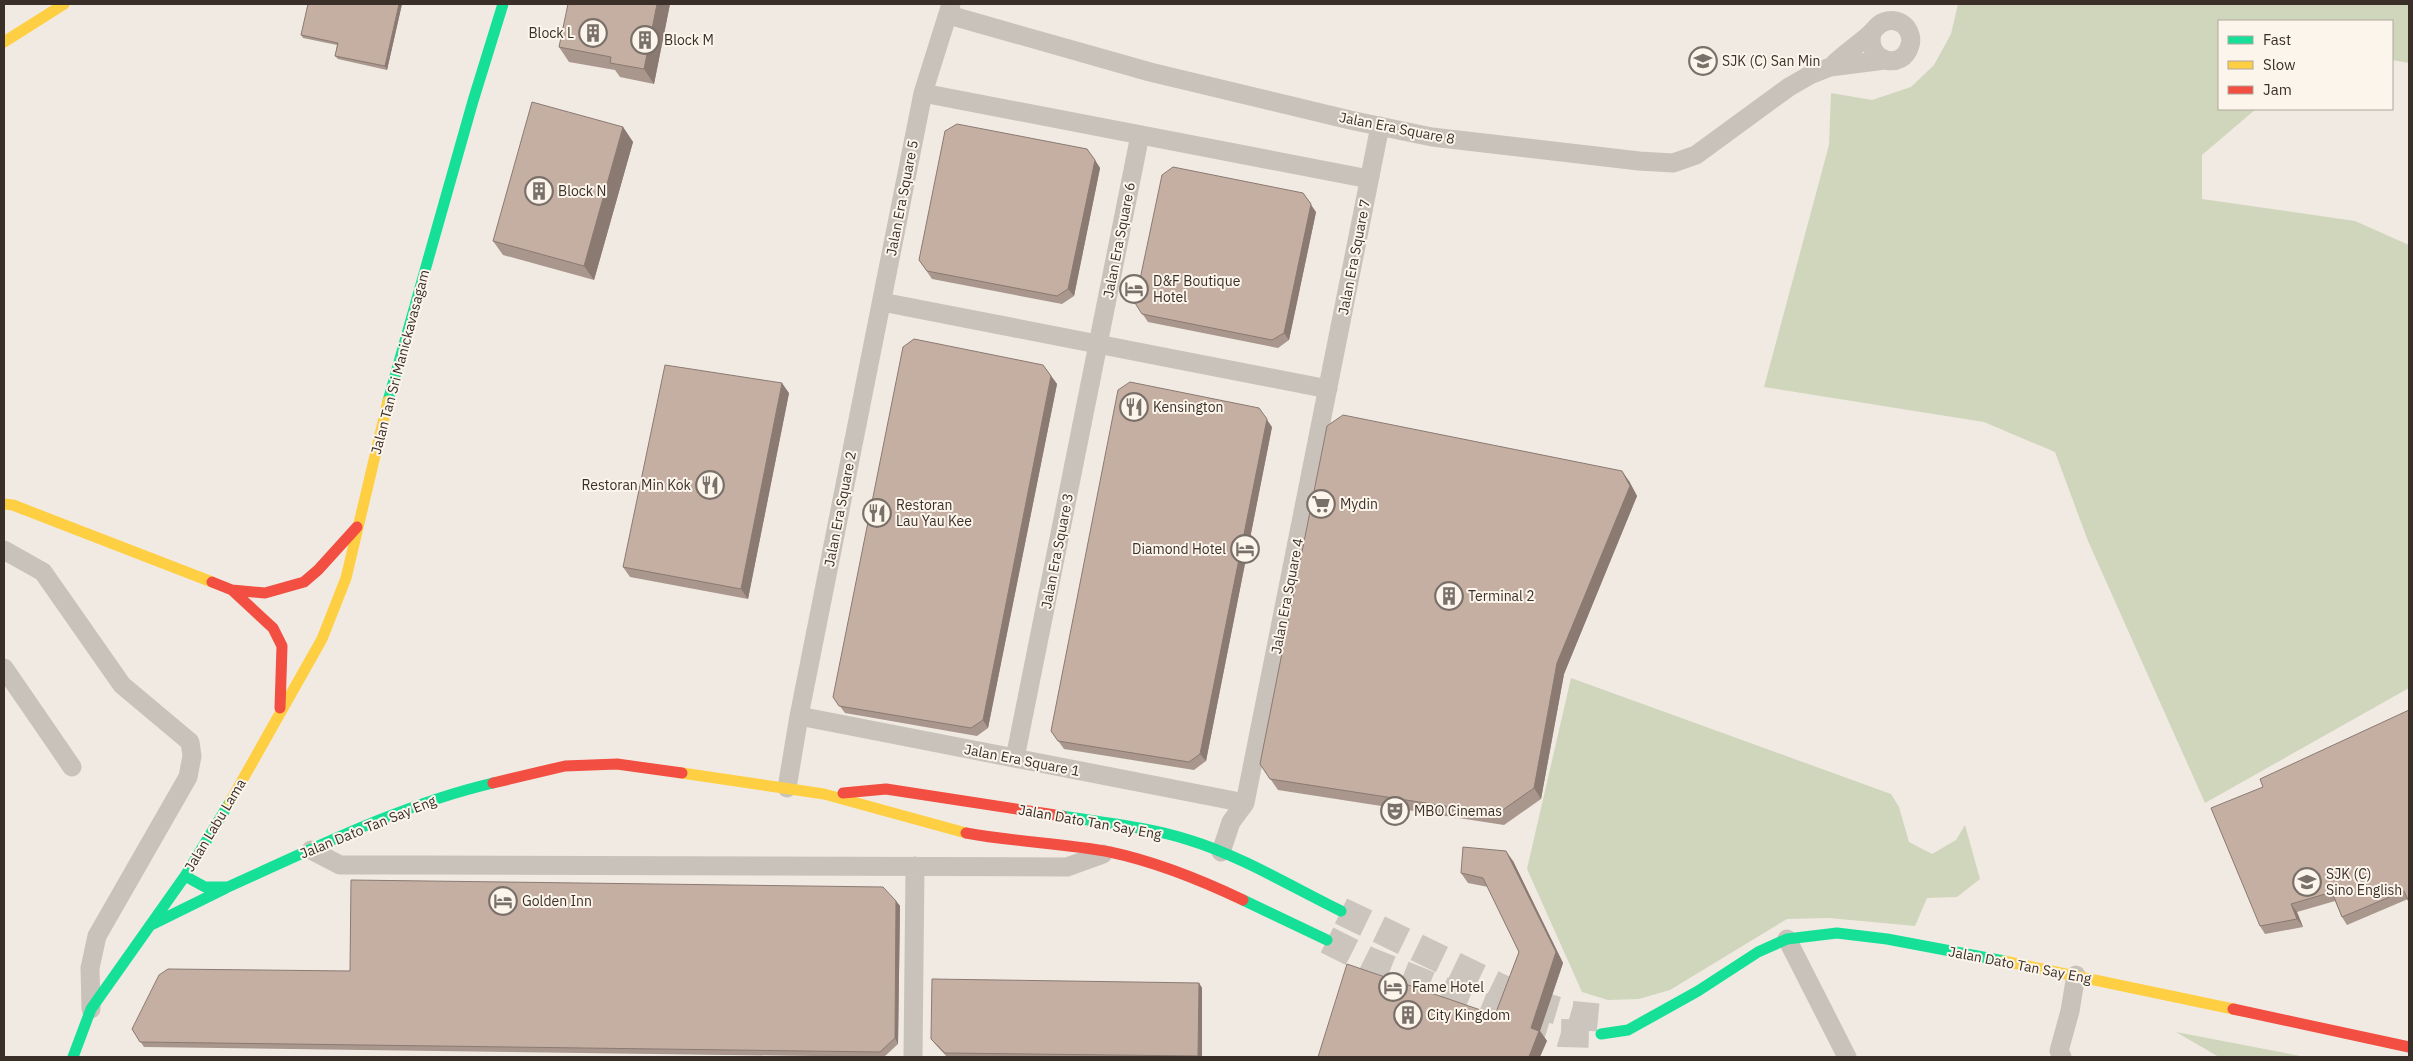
<svg xmlns="http://www.w3.org/2000/svg" width="2413" height="1061" viewBox="0 0 2413 1061" font-family="'IBM Plex Sans',sans-serif">
	<style>
		.green { fill: #d0d6bc }
		.lines { fill: none; stroke-linecap: round; stroke-linejoin: round }
		.secondary-tunnel { stroke: #ccc5be; stroke-width: 28; stroke-dasharray: 28 14; stroke-linecap: butt }
		.street { stroke: #c9c2bb; stroke-width: 19 }
		.fast { stroke: #16e098; stroke-width: 11 }
		.slow { stroke: #ffcf43; stroke-width: 11 }
		.jam { stroke: #f24e42; stroke-width: 11 }
		.wall { fill: #a9968c }
		.shaded-wall { fill: #8a7a72 }
		.building { fill: #c5afa3; stroke: #8a7a72 }
		.labels { text-anchor: middle; stroke-width: 4; stroke-linejoin: round; paint-order: stroke }
		.poi-label { font-size: 14px; fill: #3b2f29; stroke: #fcf5eb; text-anchor: start }
		.street-label { font-size: 14px; fill: #3b2f29; stroke: #fcf5eb }
	</style>
	<rect width="100%" height="100%" fill="#f0eae3"/>
	<!-- green -->
	<path class="green" d="M1958,4h451v59l-17,-3v-39h-173v88h37l-54,46v44l153,22 54,24v443l-204,115 -117,-262 -33,-89 -71,-30 -220,-35 65,-242 2,-52 41,7 39,-13 23,-22 17,-31z
		M1571,678l320,116 8,13 10,35 23,12 24,-14 9,-15 15,54 -23,18 -30,1 -12,28 -86,-8 -42,1 -117,71 -31,9 -31,1 -26,-8 -55,-123z
		M2176,1032l130,25h-87z"/>
	<g class="lines">
		<!-- secondary-tunnel -->
		<path class="secondary-tunnel" d="M1341,911l191,92 40,12 32,3
			M1327,940l42,21 140,56 52,16 40,1"/>
		<!-- street -->
		<path class="street" d="M949,15l201,57 200,48 82,17 207,24 34,2 23,-8 93,-68 21,-12 20,-8 55,-7
			M1831,67c12,-13 26,-21 39,-33 5,-4 7,-10 14,-12 8,-3 16,-1 22,5 4,5 6,12 4,18 -7,27 -45,17 -38,-12
			M923,93l446,86
			M882,302l446,87
			M4,550l39,22 79,113 68,57 2,14 -4,21 -91,159 -7,32 1,41
			M4,668l68,99
			M799,716l446,87
			M1015,758l125,-623
			M787,788l12,-72 124,-623 28,-89
			M311,850l29,15h85l642,2 36,-13
			M1221,852l10,-30 14,-19 135,-677
			M1787,939l60,118
			M913,1057l2,-191
			M2062,1057l-3,-6 11,-40 6,-36"/>
		<!-- fast -->
		<path class="fast" d="M388,401l85,-300 30,-97
			M1062,816c43,7 86,11 127,24 50,15 105,48 152,71
			M185,876l20,11h23c87,-39 172,-82 265,-104
			M1243,900l84,40
			M153,924l73,-36
			M1601,1034l27,-4 70,-39 60,-39 29,-13 50,-6 50,6 117,22
			M73,1057l18,-48 94,-133 45,-74"/>
		<!-- slow -->
		<path class="slow" d="M4,42l60,-38
			M4,504l9,1 199,77
			M682,773l142,21 142,39
			M230,802l92,-163 24,-61 42,-177
			M2004,961l229,48"/>
		<!-- jam -->
		<path class="jam" d="M212,582l20,8 33,3 39,-11 14,-12 39,-43
			M232,590l41,38 9,18 -2,62
			M493,783l72,-17 52,-2 65,9
			M843,793l43,-4 176,27
			M966,833c48,9 97,10 144,19 47,10 91,28 133,48
			M2233,1009l176,38"/>
	</g>
	<!-- wall -->
	<path class="wall" d="M402,4l-15,66 -49,-11 -3,-3 2,-11 -34,-7 -2,-3z
		M670,4l-16,80 -34,-7 -5,-7 -46,-8 -10,-15z
		M623,127l10,15 -39,138 -91,-25 -10,-14z
		M1087,149l13,19 -26,128 -12,8 -130,-25 -13,-19z
		M1316,212l-27,128 -11,8 -130,-26 -13,-19z
		M1043,365l14,19 -69,344 -11,8 -132,-23 -12,-16z
		M789,393l-41,206 -118,-22 -7,-10z
		M1272,427l-66,334 -12,9 -130,-21 -13,-18z
		M1629,481l8,15 -73,178 -23,125 -37,26 -226,-35 -18,-26z
		M2409,710l-1,189 -61,26 -5,-8 -7,-16 -38,11 6,15 -38,7 -5,-8 3,-139z
		M1513,861l50,102 -23,68 7,10 -52,-26 24,-63 -31,-65 -20,-4 -7,-10z
		M896,901l4,5 -2,138 -14,13 -740,-10 -12,-18 218,-58z
		M1199,983l3,5v69h-255l-12,-13 -4,-5z"/>
	<!-- shaded-wall -->
	<path class="shaded-wall" d="M399,4h3l-15,66 -2,-4z
		M657,4h13l-16,80 -10,-15z
		M623,127l10,15 -39,138 -10,-14z
		M1095,160l5,8 -26,128 -6,-7z
		M1303,193l13,19 -27,128 -5,-7z
		M1051,376l6,8 -69,344 -5,-8z
		M782,383l7,10 -41,206 -7,-10z
		M1259,408l13,19 -66,334 -6,-7z
		M1622,471l7,10 8,15 -73,178 -23,125 -7,-11 23,-125z
		M1506,851l7,10 50,102 -23,68 7,10 -7,16h-11l2,-29z
		M896,901l4,5 -2,138 -3,-6z
		M2291,904l6,8 6,15 -6,-8z
		M1199,983l3,5v69h-4v-1z"/>
	<!-- building -->
	<path class="building" d="M308,4h91l-14,62 -50,-10 3,-13 -37,-8z
		M568,4h89l-13,65 -34,-6 1,-6 -52,-10z
		M532,102l91,25 -39,139 -91,-25z
		M957,124l130,25 8,11 -27,129 -11,7 -130,-25 -8,-11 26,-129z
		M1173,167l130,26 8,11 -27,129 -12,7 -130,-26 -7,-11 27,-128z
		M914,339l129,26 8,11 -68,344 -12,8 -132,-22 -6,-9 70,-350z
		M665,365l117,18 -41,206 -118,-22z
		M1130,382l129,26 8,11 -67,335 -11,8 -131,-21 -7,-10 67,-341z
		M1343,415l279,56 8,15 -73,177 -23,125 -37,26 -227,-35 -10,-15 67,-338z
		M2409,710v192l-5,-11 -62,26 -10,-25 -41,12 6,15 -37,7 -49,-118 52,-21 -3,-8z
		M1463,847l43,4 50,101 -25,76 8,3 -10,26h-211l29,-93 148,51 24,-63 -36,-74 -22,-5z
		M351,880l532,7 13,14 -1,137 -15,14 -740,-10 -8,-13 27,-54 9,-6 182,2z
		M932,979l267,4 -1,73 -253,-3 -14,-14z"/>
	<!-- icons -->
	<defs>
		<symbol id="building-ring" viewBox="-11 -11 22 22"><circle r="9.5" fill="#fcf5eb" stroke="#7a706a" stroke-width="1.5"/><path d="M-4-6H4V6H1V3H-1V6H-4ZM-2.5-4.3h1.7v1.8h-1.7ZM.8-4.3h1.7v1.8H.8ZM-2.5-1h1.7V.8h-1.7ZM.8-1h1.7V.8H.8Z" fill="#7a706a"/></symbol>
		<symbol id="school-ring" viewBox="-11 -11 22 22"><circle r="9.5" fill="#fcf5eb" stroke="#7a706a" stroke-width="1.5"/><path d="M0-5L7-2L0 1L-7-2ZM-4 1L0 2.5L4 1V4Q0 6-4 4Z" fill="#7a706a"/></symbol>
		<symbol id="hotel-ring" viewBox="-11 -11 22 22"><circle r="9.5" fill="#fcf5eb" stroke="#7a706a" stroke-width="1.5"/><path d="M-6-4.5h1.5V1H6V5H4.5V3h-9V5H-6ZM-4 0a1.8 1.8 0 1 1 3.6 0ZM.5 0V-2.5h3Q6-2.5 6 0Z" fill="#7a706a"/></symbol>
		<symbol id="restaurant-ring" viewBox="-11 -11 22 22"><circle r="9.5" fill="#fcf5eb" stroke="#7a706a" stroke-width="1.5"/><path d="M-5-6h1v4h1v-4h1v4h1v-4h1v5L-1.5 .5V6h-2V.5L-5-1ZM5-6V6H3V1.5H1.5Q1.5-4 5-6Z" fill="#7a706a"/></symbol>
		<symbol id="supermarket-ring" viewBox="-11 -11 22 22"><circle r="9.5" fill="#fcf5eb" stroke="#7a706a" stroke-width="1.5"/><path d="M-6-5.5h2.5l.6 2H6L4.5 2H-2.5L-4.4-4H-6ZM-1.5 3.2a1.3 1.3 0 1 0 .1 0ZM3 3.2a1.3 1.3 0 1 0 .1 0Z" fill="#7a706a"/></symbol>
		<symbol id="theatre-ring" viewBox="-11 -11 22 22"><circle r="9.5" fill="#fcf5eb" stroke="#7a706a" stroke-width="1.5"/><path d="M-5-5.5Q0-4 5-5.5V0Q5 5 0 6Q-5 5-5 0ZM-3.3-2.5H-1v1.5H-3.3ZM1-2.5H3.3v1.5H1ZM-2.8 1Q0 5.5 2.8 1Z" fill="#7a706a"/></symbol>
	</defs>
	<g fill-rule="evenodd">
		<use href="#building-ring" x="577" y="17" width="32" height="32"/>
		<use href="#building-ring" x="629" y="24" width="32" height="32"/>
		<use href="#school-ring" x="1687" y="45" width="32" height="32"/>
		<use href="#building-ring" x="523" y="175" width="32" height="32"/>
		<use href="#hotel-ring" x="1118" y="273" width="32" height="32"/>
		<use href="#restaurant-ring" x="1118" y="391" width="32" height="32"/>
		<use href="#restaurant-ring" x="694" y="469" width="32" height="32"/>
		<use href="#supermarket-ring" x="1305" y="488" width="32" height="32"/>
		<use href="#restaurant-ring" x="861" y="497" width="32" height="32"/>
		<use href="#hotel-ring" x="1229" y="533" width="32" height="32"/>
		<use href="#building-ring" x="1433" y="580" width="32" height="32"/>
		<use href="#theatre-ring" x="1379" y="795" width="32" height="32"/>
		<use href="#school-ring" x="2291" y="866" width="32" height="32"/>
		<use href="#hotel-ring" x="487" y="885" width="32" height="32"/>
		<use href="#hotel-ring" x="1377" y="971" width="32" height="32"/>
		<use href="#building-ring" x="1392" y="999" width="32" height="32"/>
	</g>
	<g class="labels">
		<!-- poi labels -->
		<g class="poi-label">
			<text x="574" y="38" text-anchor="end">Block L</text>
			<text x="664" y="45">Block M</text>
			<text x="1722" y="66">SJK (C) San Min</text>
			<text x="558" y="196">Block N</text>
			<text x="1153" y="286">D&amp;F Boutique<tspan x="1153" dy="16">Hotel</tspan></text>
			<text x="1153" y="412">Kensington</text>
			<text x="691" y="490" text-anchor="end">Restoran Min Kok</text>
			<text x="1340" y="509">Mydin</text>
			<text x="896" y="510">Restoran<tspan x="896" dy="16">Lau Yau Kee</tspan></text>
			<text x="1226" y="554" text-anchor="end">Diamond Hotel</text>
			<text x="1468" y="601">Terminal 2</text>
			<text x="1414" y="816">MBO Cinemas</text>
			<text x="2326" y="879">SJK (C)<tspan x="2326" dy="16">Sino English</tspan></text>
			<text x="522" y="906">Golden Inn</text>
			<text x="1412" y="992">Fame Hotel</text>
			<text x="1427" y="1020">City Kingdom</text>
		</g>
		<!-- street labels -->
		<g class="street-label">
			<text transform="translate(1397 128) rotate(11)" y="5">Jalan Era Square 8</text>
			<text transform="translate(902 198) rotate(-79)" y="5">Jalan Era Square 5</text>
			<text transform="translate(1119 240) rotate(-79)" y="5">Jalan Era Square 6</text>
			<text transform="translate(1354 257) rotate(-79)" y="5">Jalan Era Square 7</text>
			<text transform="translate(400 362) rotate(-75)" y="5">Jalan Tan Sri Manickavasagam</text>
			<text transform="translate(840 509) rotate(-79)" y="5">Jalan Era Square 2</text>
			<text transform="translate(1057 551) rotate(-79)" y="5">Jalan Era Square 3</text>
			<text transform="translate(1287 596) rotate(-79)" y="5">Jalan Era Square 4</text>
			<text transform="translate(1022 760) rotate(11)" y="5">Jalan Era Square 1</text>
			<text transform="translate(1090 822) rotate(10)" y="5">Jalan Dato Tan Say Eng</text>
			<text transform="translate(215 825) rotate(-59)" y="5">Jalan Labu Lama</text>
			<text transform="translate(368 827) rotate(-22)" y="5">Jalan Dato Tan Say Eng</text>
			<text transform="translate(2020 965) rotate(11)" y="5">Jalan Dato Tan Say Eng</text>
		</g>
	</g>
	<!-- border -->
	<rect width="2413" height="1061" fill="none" stroke="#3b2f29" stroke-width="10"/>
	<!-- legend -->
	<rect x="2218" y="20" width="175" height="90" fill="#fcf5eb" stroke="#afa69d"/>
	<rect x="2228" y="36" width="25" height="8" fill="#16e098" stroke="#afa69d"/>
	<text x="2263" y="45" font-size="15" fill="#3b2f29">Fast</text>
	<rect x="2228" y="61" width="25" height="8" fill="#ffcf43" stroke="#afa69d"/>
	<text x="2263" y="70" font-size="15" fill="#3b2f29">Slow</text>
	<rect x="2228" y="86" width="25" height="8" fill="#f24e42" stroke="#afa69d"/>
	<text x="2263" y="95" font-size="15" fill="#3b2f29">Jam</text>
</svg>
